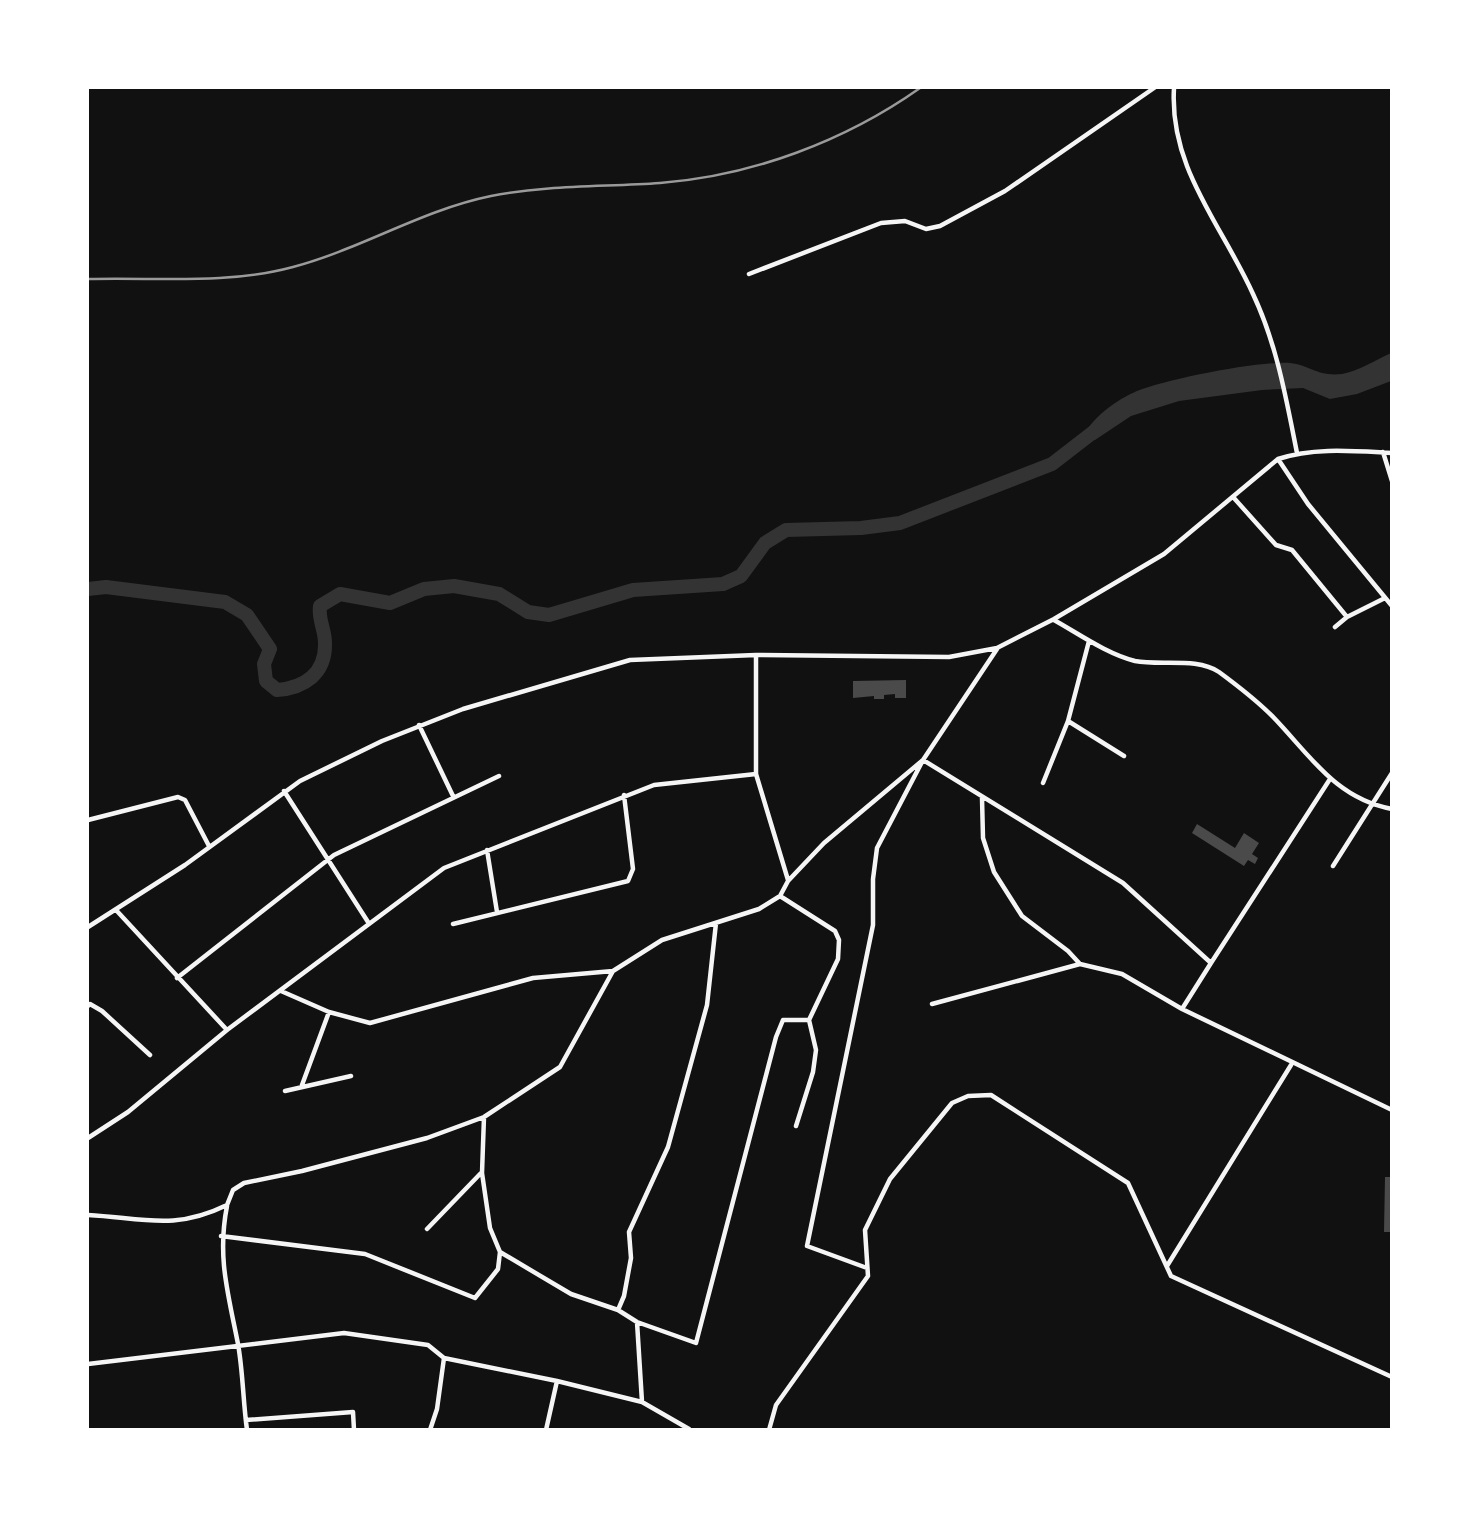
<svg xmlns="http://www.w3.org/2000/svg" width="1479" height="1517" viewBox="0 0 1479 1517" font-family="Montserrat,sans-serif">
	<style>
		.water { fill: #333 }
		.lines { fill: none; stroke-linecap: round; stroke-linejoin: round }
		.river { stroke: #333; stroke-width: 14 }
		.building { fill: #4a4a4a }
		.minor { stroke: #f5f5f5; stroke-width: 4.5 }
		.rail { stroke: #9a9a9a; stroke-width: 2.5 }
	</style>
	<rect width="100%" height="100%" fill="#111"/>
	<!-- water -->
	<path class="water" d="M1391,353v28l-34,13 -27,5 -27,-11 -41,2 -83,11 -48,15 -36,24h-12c5,-21 35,-41 54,-49 31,-12 121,-30 153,-28 20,2 28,14 52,11 16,-3 34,-14 49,-21z"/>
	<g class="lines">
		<!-- river -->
		<path class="river" d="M88,589l18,-2 119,15 22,13 23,34 -6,15 2,17 11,9c27,-2 49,-16 48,-47 0,-14 -7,-23 -5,-37l20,-12 50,9 34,-14 30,-3 45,8 29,18 21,3 84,-25 90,-6 18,-8 24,-33 21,-13 75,-2 39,-5 152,-59 44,-34"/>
	</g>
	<!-- building -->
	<path class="building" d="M906,680v18h-11v-4l-11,1v4h-10v-3l-21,2v-17z
		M1197,824l38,24 9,-15 15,10 -7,11 6,4 -3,6 -7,-4 -4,6 -52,-33z
		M1385,1177h7v55h-8z"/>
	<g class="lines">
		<!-- minor -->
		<path class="minor" d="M1174,88c-5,80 48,137 79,206 24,51 33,104 44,159
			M749,274l132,-51 24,-2 21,8 14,-3 65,-35 149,-103
			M1383,452l9,29
			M1278,459l30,45 84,102
			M1233,497l43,48 16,5 55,67
			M1054,620c25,14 53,34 81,41 26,5 62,-4 84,11 19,14 41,31 57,48 35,37 61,79 116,89
			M1335,627l12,-10 38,-19
			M756,655v119l32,106
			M1068,721l56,35
			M419,725l34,71
			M1043,783l25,-62 21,-80
			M284,791l84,131
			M982,798l1,40 11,34 28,44 46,35 12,13 42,10 60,35
			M88,820l90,-23 7,3 24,46
			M487,850l10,62
			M1333,866l59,-93
			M780,896l55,35 4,9 -1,19 -29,61 7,30 -3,22 -17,54
			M116,910l111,120
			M453,924l175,-43 5,-12 -9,-74
			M88,927l97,-62 115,-84 82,-40 81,-32 167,-49 126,-5 193,2 48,-9 57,-29 110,-65 114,-95c36,-12 76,-8 114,-6
			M1211,963l119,-184
			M177,978l157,-123 165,-79
			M281,991l48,21 41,11 163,-45 80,-7
			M932,1004l148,-40
			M88,1006l2,-2 12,7 48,44
			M302,1085l27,-73
			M285,1091l66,-15
			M484,1117l-2,56 8,55 10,24 71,42 47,16 19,12 59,21 80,-306 7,-17h26
			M88,1138l40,-26 99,-82 217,-162 210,-83 102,-11
			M227,1206c-10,51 1,87 11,138 5,28 5,57 9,86
			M88,1215c55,3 86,16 139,-10l6,-15 11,-7 58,-12 125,-33 57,-21 76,-50 53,-96 49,-31 97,-31 21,-13 8,-15 36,-38 99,-83 74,-111
			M427,1229l54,-56
			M221,1236l144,18 110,44 23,-29 2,-17
			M1167,1266l124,-201
			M867,1268l-60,-22 66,-321v-46l4,-31 46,-88 200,123 88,80 -29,46 210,101
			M618,1310l6,-14 7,-38 -2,-26 39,-85 39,-142 9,-82
			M637,1322l5,80
			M88,1364l256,-31 84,12 16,13 113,23 85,21 47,27
			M246,1420l107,-8 1,18
			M430,1430l7,-21 7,-51
			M546,1430l11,-49
			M769,1430l7,-25 92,-129 -3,-46 25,-51 62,-76 16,-7 23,-1 137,88 43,93 221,101"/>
		<!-- rail -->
		<path class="rail" d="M88,279c68,-2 138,6 205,-12 68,-18 129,-57 198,-71 56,-11 113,-9 169,-13 92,-7 185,-42 260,-95"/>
	</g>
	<!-- border -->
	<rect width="1479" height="1517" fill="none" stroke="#ffffff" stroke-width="178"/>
</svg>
